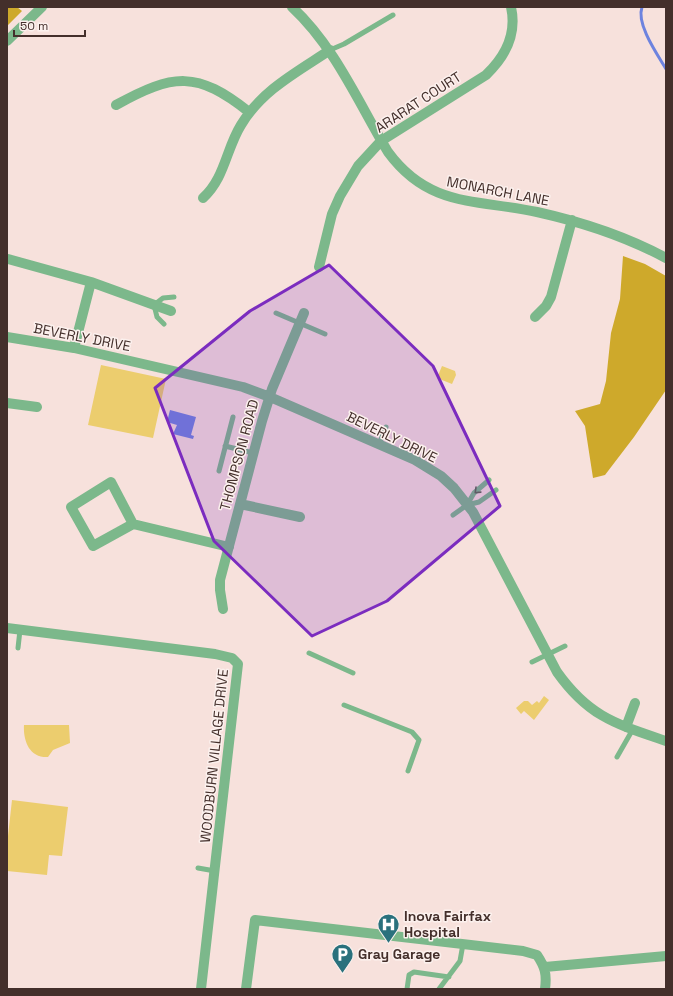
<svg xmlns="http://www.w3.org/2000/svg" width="673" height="996" viewBox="0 0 673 996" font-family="'Space Grotesk',sans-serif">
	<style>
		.green { fill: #eccd6e }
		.forest { fill: #cea92b }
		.water { fill: #6d83df }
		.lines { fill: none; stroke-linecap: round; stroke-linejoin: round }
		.stream { stroke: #6d83df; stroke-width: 3 }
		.service { stroke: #7cb88b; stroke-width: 5 }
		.minor { stroke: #7cb88b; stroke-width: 10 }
		.oneway { stroke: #5a6651 }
		.marked { fill: #7b2cbf; fill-opacity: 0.2; stroke: #7b2cbf; stroke-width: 3; stroke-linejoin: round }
		.labels { text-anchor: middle; stroke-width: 3; stroke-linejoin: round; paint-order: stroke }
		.street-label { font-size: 14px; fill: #442f2b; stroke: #fcf1ee }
		.poi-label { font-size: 14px; font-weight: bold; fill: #442f2b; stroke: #fcf1ee; text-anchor: start }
	</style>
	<rect width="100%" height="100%" fill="#f7e1dc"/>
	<!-- green -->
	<path class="green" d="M101,365l65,14 -13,59 -65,-13z
		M442,366l13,5 1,4 -4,9 -15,-6z
		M544,696l5,4 -15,20 -10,-9 -3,3 -5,-6 8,-7h4l4,4 5,-4 2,2z
		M24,725h45l1,18 -17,7 -5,7c-19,1 -25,-17 -24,-32z
		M12,800l56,7 -6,49 -13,-1 -2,20 -40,-4v-26z"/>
	<!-- forest -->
	<path class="forest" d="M7,7h10l5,4 -15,15z
		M623,256l22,8 21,12v114l-32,47 -29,38 -12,3 -8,-52 -10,-15 25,-7 6,-23 5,-48 9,-34z"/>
	<!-- water -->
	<path class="water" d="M170,410l26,7 -5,18 3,1 -1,3 -20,-5 4,-9 -10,-3z"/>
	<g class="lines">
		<!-- stream -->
		<path class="stream" d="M642,7c-6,17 15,47 24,62"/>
		<!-- service -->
		<path class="service" d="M330,50l14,-6 49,-29
			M276,313l49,21
			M164,324l-7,-7 -3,-12 9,-7 11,-1
			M379,444l7,-17
			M225,446l28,7
			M219,471l14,-54
			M467,505l7,-12 15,-13
			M453,515l14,-10 12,-3 17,-12
			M18,648l2,-18
			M309,653l44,20
			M532,662l33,-16
			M344,705l68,27 7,8 -11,31
			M617,757l16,-28
			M198,868l17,3
			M407,989l2,-14 5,-3 35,5
			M439,989l21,-28 3,-17"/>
		<!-- minor -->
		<path class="minor" d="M292,7c43,40 66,95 96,145 41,56 89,47 149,60 45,10 88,24 129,46
			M7,41l35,-34
			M116,105c58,-32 81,-34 133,7
			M203,198c22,-20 23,-49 38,-73 21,-35 56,-53 89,-75
			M8,259l83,23 80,29
			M319,267l13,-53 8,-18 18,-30 23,-25 105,-66c19,-18 31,-41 25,-68
			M535,317l11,-11 5,-9 21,-77
			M7,337l67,11 169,39 27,10 145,63 26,16 13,12 19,24 84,160c32,45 59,52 109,69
			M74,348l17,-66
			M7,403l30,4
			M240,504l60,13
			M133,524l-40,22 -22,-39 40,-25 22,42 96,23
			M223,609l-3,-19v-10l42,-159 10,-32 32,-76
			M7,628l208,26 17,4 6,6 -37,325
			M626,727l9,-24
			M545,967l121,-11
			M246,989l9,-69 268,31 14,4c8,12 10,19 8,34"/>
	</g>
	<!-- one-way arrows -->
	<defs><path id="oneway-chevron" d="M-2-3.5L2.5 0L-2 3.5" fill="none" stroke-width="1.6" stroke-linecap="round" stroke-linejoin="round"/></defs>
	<use class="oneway" href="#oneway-chevron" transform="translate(477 491) rotate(136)"/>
	<!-- marked area -->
	<path class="marked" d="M329,265l104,101 67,140 -113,95 -75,35 -98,-95 -59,-153 95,-77z"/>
	<!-- icons -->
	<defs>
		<symbol id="hospital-pin" viewBox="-11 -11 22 30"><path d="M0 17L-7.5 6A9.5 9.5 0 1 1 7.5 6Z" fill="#2a717d" stroke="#fcf1ee"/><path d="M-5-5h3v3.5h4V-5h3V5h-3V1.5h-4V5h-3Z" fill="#fff"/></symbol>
		<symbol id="parking-pin" viewBox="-11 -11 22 30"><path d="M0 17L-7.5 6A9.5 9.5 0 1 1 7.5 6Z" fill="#2a717d" stroke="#fcf1ee"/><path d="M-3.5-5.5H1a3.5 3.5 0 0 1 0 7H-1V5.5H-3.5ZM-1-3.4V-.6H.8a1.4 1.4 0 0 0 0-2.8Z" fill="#fff"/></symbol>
	</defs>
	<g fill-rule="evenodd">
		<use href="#hospital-pin" x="376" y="912" width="25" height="34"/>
		<use href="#parking-pin" x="330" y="942" width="25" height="34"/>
	</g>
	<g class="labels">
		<!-- street labels -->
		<g class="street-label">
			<text transform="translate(418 102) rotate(-33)" y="5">ARARAT COURT</text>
			<text transform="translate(498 191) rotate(11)" y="5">MONARCH LANE</text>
			<text transform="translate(82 337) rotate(11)" y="5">BEVERLY DRIVE</text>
			<text transform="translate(392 437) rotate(26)" y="5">BEVERLY DRIVE</text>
			<text transform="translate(239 455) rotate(-75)" y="5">THOMPSON ROAD</text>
			<text transform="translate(214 756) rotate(-84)" y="5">WOODBURN VILLAGE DRIVE</text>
		</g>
		<!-- poi labels -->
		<g class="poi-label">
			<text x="404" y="921">Inova Fairfax<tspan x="404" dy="16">Hospital</tspan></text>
			<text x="358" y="959">Gray Garage</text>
		</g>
	</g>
	<!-- border -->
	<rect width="673" height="996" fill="none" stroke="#442f2b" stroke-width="16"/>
	<!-- scale -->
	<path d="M14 30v6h71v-6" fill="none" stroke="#442f2b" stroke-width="2"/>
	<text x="20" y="30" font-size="12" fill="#442f2b" stroke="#fcf1ee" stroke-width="3" paint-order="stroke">50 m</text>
</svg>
